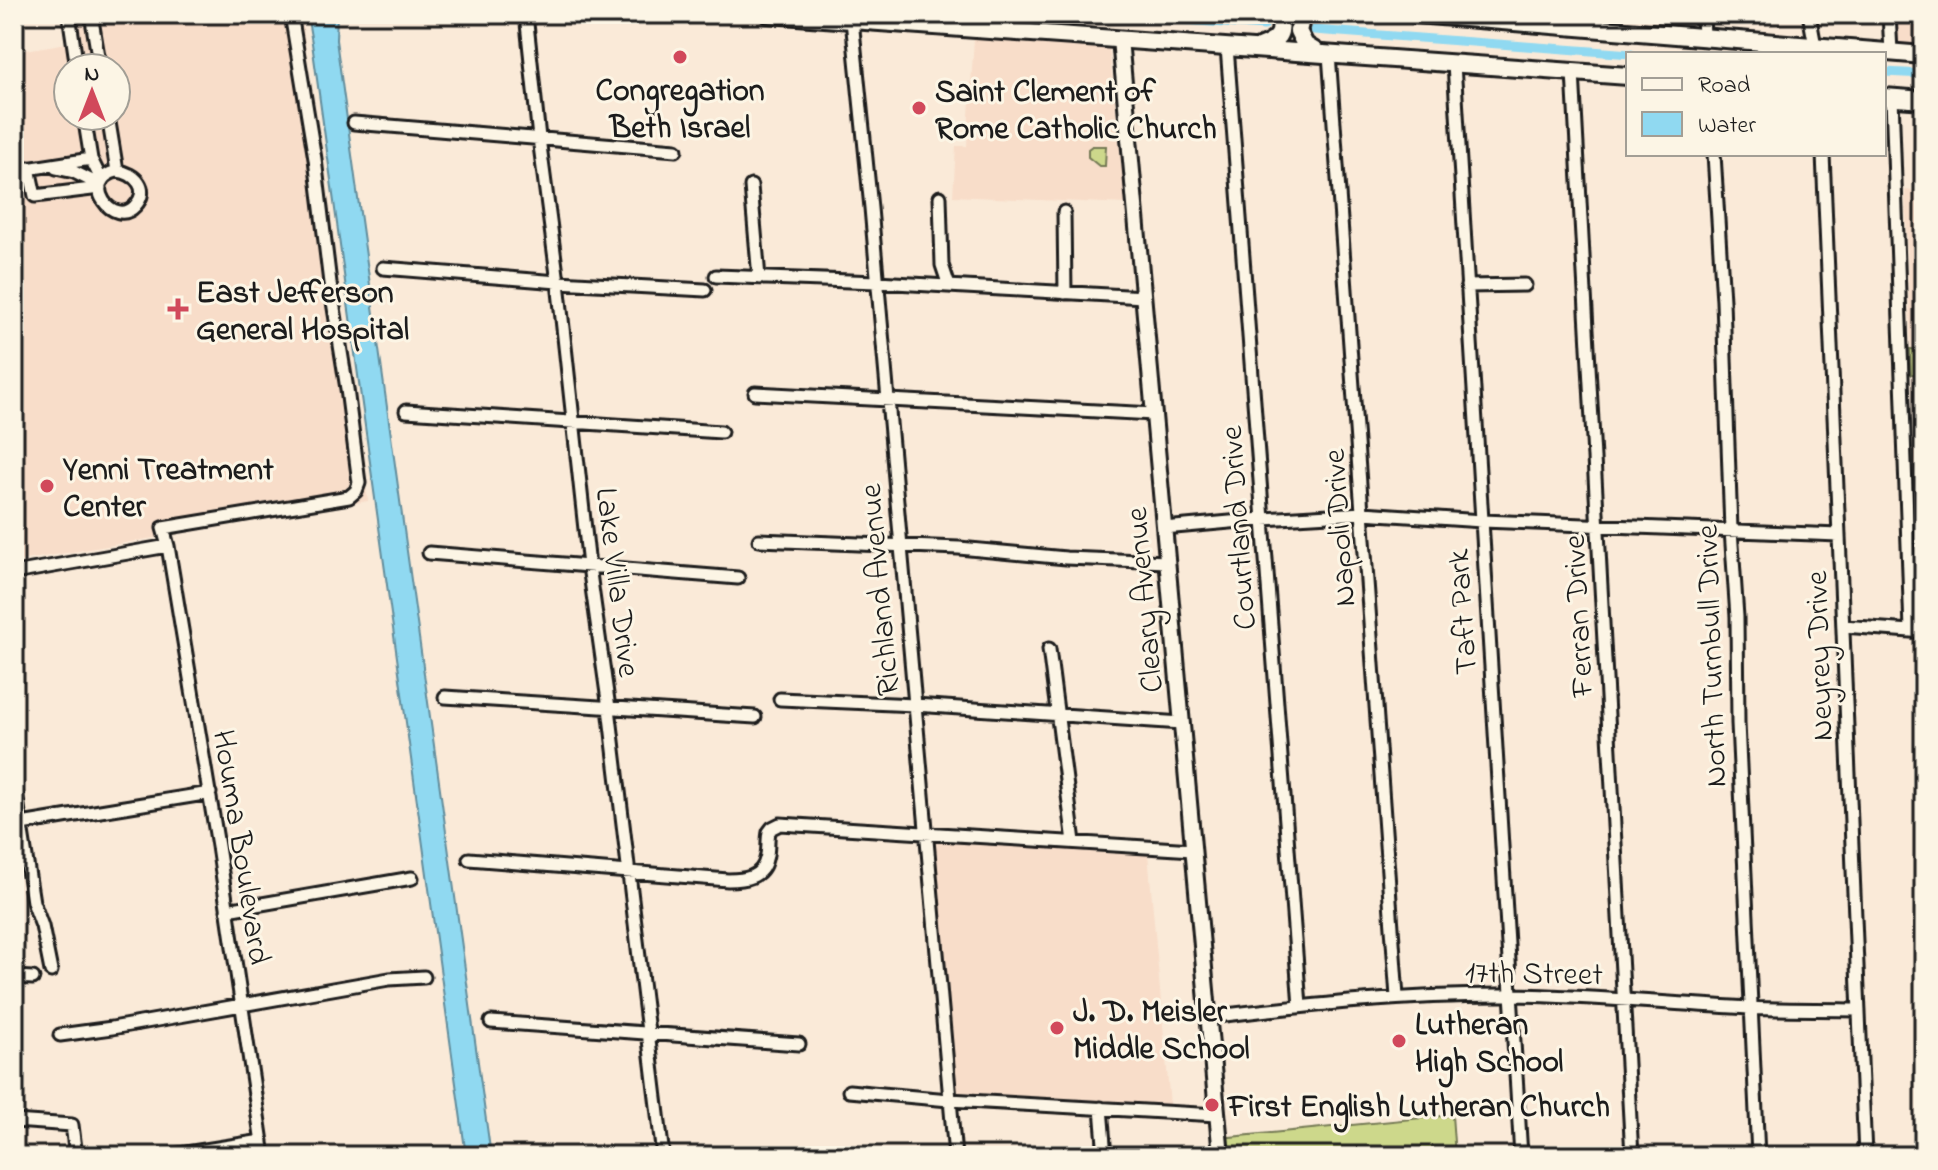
<svg xmlns="http://www.w3.org/2000/svg" width="1938" height="1170" viewBox="0 0 1938 1170" font-family="'Indie Flower',sans-serif">
	<style>
		.built { fill: #f8ddc9; fill-rule: evenodd }
		.green { fill: #cdd88b; stroke: #747a54; stroke-width: 2 }
		.water { fill: #90d9f1; stroke: #628d9c; stroke-width: 2 }
		.lines { fill: none; stroke-linecap: round; stroke-linejoin: round }
		.canal { stroke: #90d9f1; stroke-width: 9 }
		.minor-casing { stroke: #1c1c1c; stroke-width: 17 }
		.tertiary-casing { stroke: #1c1c1c; stroke-width: 20 }
		.secondary-casing { stroke: #1c1c1c; stroke-width: 22 }
		.minor { stroke: #fcf5e5; stroke-width: 11 }
		.tertiary { stroke: #fcf5e5; stroke-width: 14 }
		.secondary { stroke: #fcf5e5; stroke-width: 16 }
		.poi-dot { fill: #d1495b; stroke: #fcf5e5; stroke-width: 3 }
		.labels { text-anchor: middle; stroke-width: 6; stroke-linejoin: round; paint-order: stroke }
		.poi-label { font-size: 32px; font-weight: bold; fill: #1c1c1c; stroke: #fcf5e5; text-anchor: start }
		.street-label { font-size: 32px; fill: #1c1c1c; stroke: #fcf5e5 }
	</style>
	<rect width="100%" height="100%" fill="#faead8"/>
	<filter id="ink" filterUnits="userSpaceOnUse"><feTurbulence type="fractalNoise" baseFrequency=".0125" numOctaves="2"/><feDisplacementMap in="SourceGraphic" scale="16" xChannelSelector="R" yChannelSelector="G"/><feConvolveMatrix kernelMatrix="1 2 1 2 8 2 1 2 1" color-interpolation-filters="sRGB"/></filter>
	<g filter="url(#ink)">
		<!-- built -->
		<path class="built" d="M62,14h239l67,487 -354,61v-510l53,-9zM68,68h48v48h-48z
			M1895,14h29v33l-28,-2z
			M974,38l135,10 17,156 -173,-8 3,-50h11z
			M1905,190l19,2v344h-6z
			M932,841l216,12 22,252 -214,-13z"/>
		<!-- green -->
		<path class="green" d="M1092,146h14l-1,20h-6l-11,-9v-8z
			M1910,349l14,1v25l-13,-1z
			M1452,1115l3,41h-234l-1,-18z"/>
		<!-- water -->
		<path class="water" d="M307,14h30l-1,26 155,1116h-25l-154,-1113z"/>
		<g class="lines">
			<!-- canal -->
			<path class="canal" d="M1107,14l157,12
				M1314,30l317,24
				M1884,72l40,2"/>
			<defs>
				<path id="minor" d="M69,14l8,54
					M91,14l9,54
					M526,14l13,124 19,144 31,284 20,142 54,448
					M1703,14l1,23
					M1809,14l6,32
					M1889,14l2,38
					M852,20l19,188 84,948
					M1227,47l73,959
					M1329,54l68,943
					M1454,64l67,1092
					M1573,72l59,1084
					M1892,97l19,533
					M84,116l7,43 10,20
					M108,116l9,55
					M354,123l322,27
					M1714,154l9,147 8,229 6,87 1,106 20,433
					M1823,154l42,1002
					M29,168l6,28 65,-8
					M56,168l18,4 26,13
					M14,171l77,-12
					M117,171c18,2 34,18 18,35 -21,23 -57,-25 -18,-35z
					M751,186l8,92
					M940,197l2,68 7,21
					M1064,212l1,81
					M383,268l175,14 147,8
					M716,276l161,6 267,15
					M1467,286l58,-1
					M755,393l399,21
					M406,411l315,21
					M1164,528l99,-9 100,-6 119,8 357,14
					M759,540l200,8 107,10 102,4
					M429,553l309,25
					M14,573l154,-27
					M1843,626l81,6
					M1049,649l25,193
					M445,697l310,20
					M780,699l135,6 267,18
					M14,781l19,121 9,24 9,45
					M14,823l7,1 189,-31
					M469,859l259,21c16,0 34,-2 38,-21 3,-9 1,-18 3,-27l3,-4 8,-4 413,26
					M227,910l185,-32
					M14,977l19,1
					M1209,1017c101,-12 201,-23 303,-22 79,1 158,9 237,13 37,2 73,1 110,2
					M491,1022l308,22
					M60,1035l52,-7 277,-49 35,-2
					M849,1091l100,9 268,15
					M1101,1108l4,48
					M14,1121l58,4 4,31
					M167,1156l95,-15
					M264,1156l-46,-310 -50,-300 -5,-18 186,-31 7,-6 3,-8 -12,-94 -17,-106 -15,-124 -24,-145"/>
				<path id="tertiary" d="M1120,39l101,1117"/>
				<path id="secondary" d="M769,14l859,62
					M1306,14l-5,6 -3,11 7,14 13,8
					M1416,14l508,41
					M1259,48c18,-7 27,-14 18,-34
					M1884,97l40,3"/>
			</defs>
			<!-- minor casing -->
			<use href="#minor" class="minor-casing"/>
			<!-- tertiary casing -->
			<use href="#tertiary" class="tertiary-casing"/>
			<!-- secondary casing -->
			<use href="#secondary" class="secondary-casing"/>
			<!-- minor -->
			<use href="#minor" class="minor"/>
			<!-- tertiary -->
			<use href="#tertiary" class="tertiary"/>
			<!-- secondary -->
			<use href="#secondary" class="secondary"/>
		</g>
	</g>
	<!-- markers -->
	<g class="poi-dot">
		<circle cx="680" cy="57" r="8"/>
		<circle cx="919" cy="108" r="8"/>
		<path d="M174 297h8v8h8v8h-8v8h-8v-8h-8v-8h8z"/>
		<circle cx="47" cy="486" r="8"/>
		<circle cx="1057" cy="1028" r="8"/>
		<circle cx="1399" cy="1041" r="8"/>
		<circle cx="1212" cy="1105" r="8"/>
	</g>
	<g class="labels">
		<!-- poi labels -->
		<g class="poi-label">
			<text x="680" y="100" text-anchor="middle">Congregation<tspan x="680" dy="37">Beth Israel</tspan></text>
			<text x="935" y="101">Saint Clement of<tspan x="935" dy="37">Rome Catholic Church</tspan></text>
			<text x="196" y="302">East Jefferson<tspan x="196" dy="37">General Hospital</tspan></text>
			<text x="63" y="479">Yenni Treatment<tspan x="63" dy="37">Center</tspan></text>
			<text x="1073" y="1021">J. D. Meisler<tspan x="1073" dy="37">Middle School</tspan></text>
			<text x="1415" y="1034">Lutheran<tspan x="1415" dy="37">High School</tspan></text>
			<text x="1228" y="1116">First English Lutheran Church</text>
		</g>
		<!-- street labels -->
		<g class="street-label">
			<text transform="translate(1237 528) rotate(-94)" y="11">Courtland Drive</text>
			<text transform="translate(1338 528) rotate(-94)" y="11">Napoli Drive</text>
			<text transform="translate(619 582) rotate(83)" y="11">Lake Villa Drive</text>
			<text transform="translate(878 590) rotate(-95)" y="11">Richland Avenue</text>
			<text transform="translate(1143 600) rotate(-95)" y="11">Cleary Avenue</text>
			<text transform="translate(1461 612) rotate(-94)" y="11">Taft Park</text>
			<text transform="translate(1577 616) rotate(-93)" y="11">Ferran Drive</text>
			<text transform="translate(1710 656) rotate(-92)" y="11">North Turnbull Drive</text>
			<text transform="translate(1818 656) rotate(-92)" y="11">Neyrey Drive</text>
			<text transform="translate(243 847) rotate(81)" y="11">Houma Boulevard</text>
			<text transform="translate(1534 972) rotate(1)" y="11">17th Street</text>
		</g>
	</g>
	<!-- margin -->
	<rect width="1938" height="1170" fill="none" stroke="#fcf5e5" stroke-width="48"/>
	<rect x="24" y="24" width="1890" height="1122" fill="none" stroke="#1c1c1c" stroke-width="3" filter="url(#ink)"/>
	<!-- legend -->
	<rect x="1626" y="52" width="260" height="104" fill="#fcf5e5" stroke="#a29e95" stroke-width="2"/>
	<rect x="1642" y="78" width="40" height="12" fill="#fcf5e5" stroke="#a29e95" stroke-width="2"/>
	<text x="1698" y="92" font-size="24" fill="#1c1c1c">Road</text>
	<rect x="1642" y="112" width="40" height="24" fill="#90d9f1" stroke="#a29e95" stroke-width="2"/>
	<text x="1698" y="132" font-size="24" fill="#1c1c1c">Water</text>
	<!-- north arrow -->
	<g transform="translate(92 92)"><circle r="38" fill="#fcf5e5" stroke="#a29e95" stroke-width="2"/>
	<path d="M0-6L14 30L0 20L-14 30Z" fill="#d1495b"/>
	<text y="-12" font-size="22" font-weight="bold" text-anchor="middle" fill="#1c1c1c">N</text>
	</g>
</svg>
